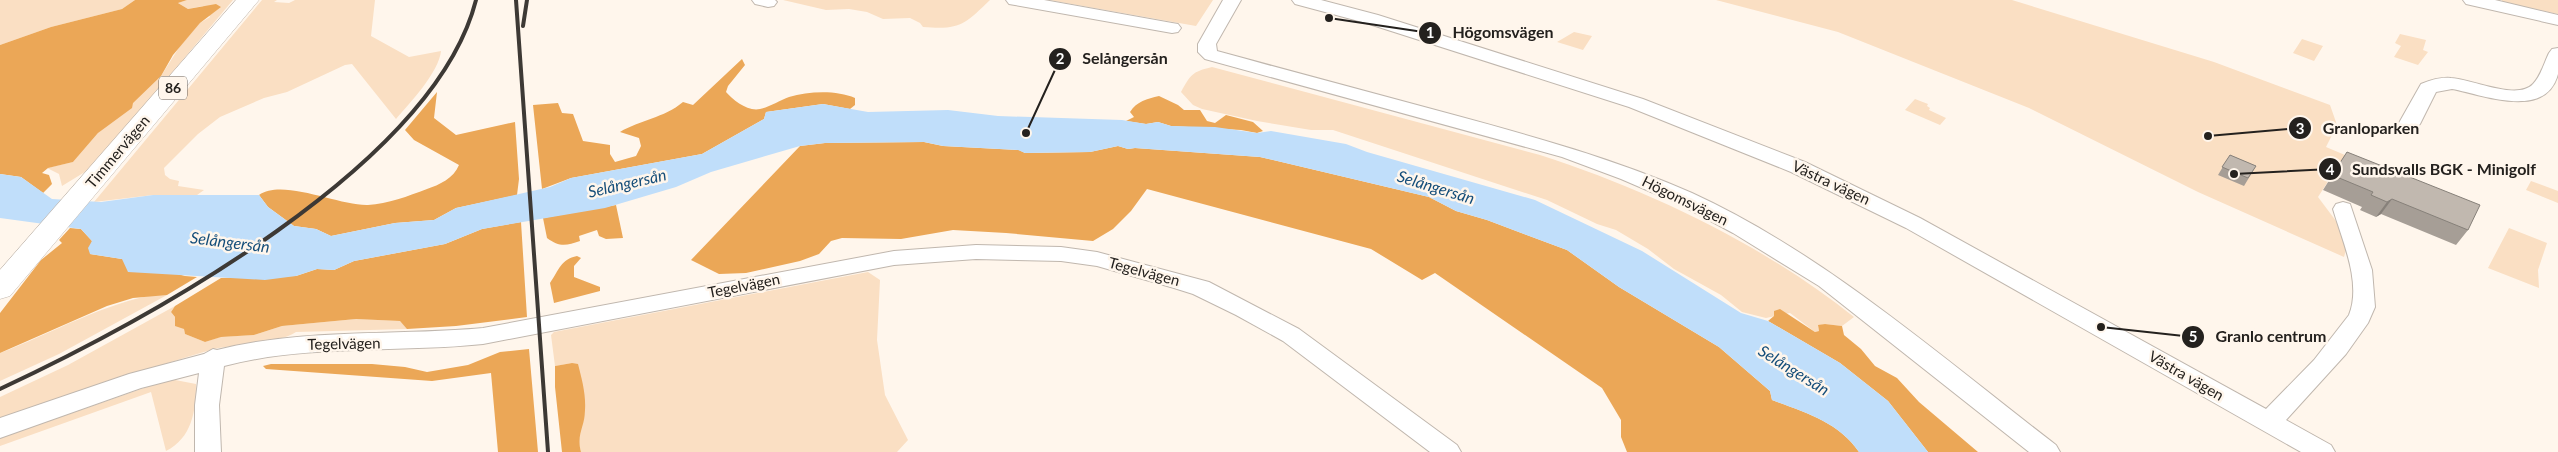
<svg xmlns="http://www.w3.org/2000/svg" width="2558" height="452" viewBox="0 0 2558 452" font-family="Lato,sans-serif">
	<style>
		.green { fill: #fadfc3 }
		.forest { fill: #eba757 }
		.water { fill: #c0defa }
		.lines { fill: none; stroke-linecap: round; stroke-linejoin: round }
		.minor-casing { stroke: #c0b7ae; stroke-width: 2 }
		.major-casing { stroke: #c0b7ae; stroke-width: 1 }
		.minor { fill: #fff; fill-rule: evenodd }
		.major { fill: #fff; fill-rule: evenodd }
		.rail { stroke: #3d3935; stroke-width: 4 }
		.wall { fill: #a69e96 }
		.shaded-wall { fill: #87817a }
		.building { fill: #c1b8af; stroke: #87817a }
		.labels { text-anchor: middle; stroke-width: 5; stroke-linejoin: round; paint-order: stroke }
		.shield { fill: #fff6ec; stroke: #66615c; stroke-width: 1 }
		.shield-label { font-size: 14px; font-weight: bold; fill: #24211e }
		.street-label { font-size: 15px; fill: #24211e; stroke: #fff6ec }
		.water-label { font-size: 16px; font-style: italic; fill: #144d79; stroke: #fff6ec }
		.leader { fill: none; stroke: #24211e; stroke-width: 2 }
		.callout-dot { fill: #24211e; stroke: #fff6ec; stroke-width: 2 }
		.mark-label { font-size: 15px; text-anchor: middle; font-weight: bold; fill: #fff }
		.callout-label { font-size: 16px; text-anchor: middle; font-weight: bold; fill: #24211e; stroke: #fff6ec; stroke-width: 5; stroke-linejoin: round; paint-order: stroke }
	</style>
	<rect width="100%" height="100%" fill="#fff6ec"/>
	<!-- green -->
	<path class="green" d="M0,0h135l-13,9 -71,18 -51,18z
		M187,0h46l-140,167 -31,19 -3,-12 -12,-6 26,-6 25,-29 63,-57 19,-30 20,-23 10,-6 -7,-11 -15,3 -10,-6z
		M262,0h15l-3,2 15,1 6,-3h80l-4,36 38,21 32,-6c-2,21 -31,52 -45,68l-44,-55 -7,1 -58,27 -23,6 -44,19 -22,17 -34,34 1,7 5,4 9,2 -1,5 26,4 -7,5h-44l-59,7z
		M783,0h207c-26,25 -30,30 -67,27l-3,-4 -10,-5 -27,1 -16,-7 -18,-3 -23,1z
		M1049,0h164l-17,26z
		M1716,0h296l202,62 116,43 7,20 -11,22 19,8 -27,42 21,28 9,17 -4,15 -146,-65 -169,-84 -191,-76z
		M2502,0h56v14l-56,-12z
		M1574,32l18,4 -9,14 -26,-8z
		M2400,34l26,6 -3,10 5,2 -10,13 -24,-8 7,-11 -6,-3z
		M2302,39l21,7 -9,15 -21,-8z
		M1212,67l328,88c111,36 222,89 314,162l-12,9 -17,-2 -7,2 1,5 -4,1 -25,-19 -24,5 -24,-6 -21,-17 -47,-26 -26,-20 -32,-19 -19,-6 -50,-24 -214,-70h-22l-54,-9 -55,-12 -9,-4 -12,-13c10,-18 11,-20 31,-25z
		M1915,99l13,5 -1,2 3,2 -1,2 17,8 -6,7 -35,-15z
		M2531,181l27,10v12l-32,-13z
		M2509,228l38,15 -9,27 1,18 -51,-20z
		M868,272l12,8 -3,60 8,55 23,45 -11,12h-316l-3,-12 7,-27 -13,-50 -17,3 -4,-31 3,-3z
		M159,294l8,1 -108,59 -59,27v-28c53,-20 103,-50 159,-59z
		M175,306l-4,6 13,17 1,5 20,8 15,-5 34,-2 28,-9 74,-7 44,2 7,6v2l-111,3c-18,12 -58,11 -82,17 -72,21 -143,47 -214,73v-25l68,-32z
		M170,379l26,5c0,27 -4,54 -30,67l-15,-59 -151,54v-8z"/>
	<!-- forest -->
	<path class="forest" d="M135,0h52l-9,3 10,6 28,-5 5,3 -21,16 -27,32 -12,21 -28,27 -1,5 -34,25 -25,29 -25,6 -6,5 7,2 3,9 -9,9 -22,-16 -21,-3v-129l51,-18 71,-18z
		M742,59l3,6 -17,21 -2,6c7,8 22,20 34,17 10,-2 20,-9 29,-12 20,-6 48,-7 66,1v7l-5,4 -27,-5 -57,8 -2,7 -62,35 -131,24 -29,11 -9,-84 25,-2 4,10 11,1 10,27 27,4v9l5,8 21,-6 5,-10 -2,-8 -19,-6c20,-12 44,-14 63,-30l10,3z
		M437,92l-3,26 22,17 59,-13 4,57 -2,16 -61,13 -22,12 -39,3 -64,13 -15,-7 -22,-3 -26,-19 -9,-12c24,-17 80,11 109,10 20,-1 40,-9 59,-16 12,-4 27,-11 32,-24l-45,-25 -9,-10z
		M1159,96l19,9 6,5h16l7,11 8,2 11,-8 27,7 10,9 -6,2 -16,-3 -70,-4 -13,-4 -12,2 -20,-3 8,-4 -4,-5c7,-11 17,-13 29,-16z
		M924,142l19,4 76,4 6,3 65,-1 28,-6 10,3 7,-1 125,9 169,40 27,14 31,9 80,30 52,37 100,60 51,44 2,9c32,12 67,22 87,52h-232l-6,-15v-17l-19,-32 -167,-115 -13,7 -51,-31 -224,-60 -16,22 -18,18 -20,12 -87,-8 -53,-3 -52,9 -59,-1 -11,3 -12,13 -19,7 -54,12 -27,1 -28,-14 109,-114 25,-3z
		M616,205l7,33 -17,1 -7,-3 -2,-6 -18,6 1,5c-14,5 -21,6 -33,-3l-4,-20z
		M521,222l6,95 -71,9 -49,3 -7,-8 -44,-2 -74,7 -28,9 -33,2 -16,5 -20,-8 -1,-5 -9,-3v-9l-4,-5 4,-6 46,-28 75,-2 21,-7 17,1 20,-9 91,-17 37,-15z
		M70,228l11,1 11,12 -2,13 32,5 63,17 12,1 -30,18 -34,3 -26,8 -107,47v-40l41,-53 21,-17 -3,-3z
		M577,256l4,2 -7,8v11l26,10v4l-46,12 -4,-20c9,-13 11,-24 27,-27z
		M1780,309l35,23 4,-1 -1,-6 7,-1 17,2 2,9 17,14 14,17 22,12 22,24 59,50h-50l-40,-51 -48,-38 -72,-42 6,-5v-5z
		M529,349l9,103h-40l-7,-79 -59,8 -166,-12 -3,-3 8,-2h101l33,3 22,5 41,-7 32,-13z
		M572,363l6,1c4,16 8,30 7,46 0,17 -9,24 -4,42h-19l-7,-65v-21z"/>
	<!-- water -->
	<path class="water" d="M823,104l45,8 80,-2 50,6 124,4 24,4 12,-2 13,4 44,1 42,6 14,-2 75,13 21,8 168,48 107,51 99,62 27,8 72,42 48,38 40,51h-69c-20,-30 -55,-40 -87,-52l-2,-9 -51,-44 -100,-60 -52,-37 -80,-30 -31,-9 -27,-14 -169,-40 -125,-9 -7,1 -10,-3 -28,6 -65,1 -7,-3 -75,-4 -19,-4 -99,1 -25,3 -89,26 -35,15 -71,21 -123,21 -37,15 -91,17 -20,9 -17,-1 -21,7 -31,4 -137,-8 -6,-13 -32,-5 -2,-6 4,-7 -11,-12 -81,-11v-44l21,3 31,22 49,3 52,-7h106l9,12 26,19 22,3 15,7 64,-13 39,-3 22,-12 94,-21 21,-9 131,-24 62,-35 2,-7z"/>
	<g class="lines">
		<defs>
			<path id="minor" d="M752,0h23l2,2 -3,4 -6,1 -13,-3z
				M1006,0h38l128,23 6,1 3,4 -3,4 -6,1 -157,-28 -6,-1z
				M1223,0h18l-25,44 1,7c79,22 158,43 237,64 81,22 161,44 238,78 133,61 248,163 364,252l4,7h-31l-210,-166 -86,-53 -54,-29 -58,-25 -59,-22 -357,-98 -7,-7v-8z
				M1292,0h29l57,15 265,84 162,63 115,56 346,191 48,-49 35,-45c13,-32 -7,-75 -16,-106l3,-5 7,-2 7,2 22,66 3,37 -7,16 -22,31 -60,66 45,25 4,7h-34l-395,-224 -115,-56 -162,-65 -263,-84 -71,-19z
				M2463,0h32l63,15v10l-92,-21z
				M2558,48c0,8 0,19 0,26 -12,47 -77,20 -106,15l-16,3 -16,32 -8,10h-14l-3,-4 26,-46c10,-4 19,-7 30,-6 21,1 66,23 82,6 8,-8 11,-21 16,-31l3,-4z
				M976,245l85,2 36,5 112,30 90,47 158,116 4,7h-31l-147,-111 -47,-26 -43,-21 -19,-6 -77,-22 -36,-5 -85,-2 -82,6 -411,79c-86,9 -175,0 -259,22l-5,39 2,47h-26v-47l4,-32 -58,15 -141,50v-20l129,-44 75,-20 9,-5 4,1c87,-22 177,-14 266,-22l411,-77z"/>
			<path id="major" d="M236,0h23l-249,296 -10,3v-29z"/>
		</defs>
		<!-- minor casing -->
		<use href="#minor" class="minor-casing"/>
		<!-- major casing -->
		<use href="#major" class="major-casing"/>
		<!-- minor -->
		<use href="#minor" class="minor"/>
		<!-- major -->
		<use href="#major" class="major"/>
		<!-- rail -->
		<path class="rail" d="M516,0l32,452
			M523,26l4,-26
			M0,389c145,-68 434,-223 476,-389"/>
	</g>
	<!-- wall -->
	<path class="wall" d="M2347,152l121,78 -12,15 -75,-31 -5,3 -16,-7 2,-3 -39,-17z
		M2230,155l26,11 -12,20 -26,-11z"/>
	<!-- shaded-wall -->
	<path class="shaded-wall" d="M2392,199l-11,15 -5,3 11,-15z"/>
	<!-- building -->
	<path class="building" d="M2347,152l133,53 -12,25 -76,-31 -5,3 -16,-7 2,-3 -41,-17z
		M2230,155l26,11 -8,12 -26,-11z"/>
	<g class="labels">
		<!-- shield labels -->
		<rect class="shield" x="159" y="76.5" width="28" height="23" rx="4"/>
		<g class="shield-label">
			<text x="173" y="93">86</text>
		</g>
		<!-- street labels -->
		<g class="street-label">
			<text transform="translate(118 152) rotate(-50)" y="5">Timmervägen</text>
			<text transform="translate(1831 183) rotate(25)" y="5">Västra vägen</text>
			<text transform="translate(1685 201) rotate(26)" y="5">Högomsvägen</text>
			<text transform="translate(1144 272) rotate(15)" y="5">Tegelvägen</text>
			<text transform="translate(744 286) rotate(-11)" y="5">Tegelvägen</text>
			<text transform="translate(344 344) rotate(-1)" y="5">Tegelvägen</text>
			<text transform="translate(2186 376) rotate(30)" y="5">Västra vägen</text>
		</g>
		<!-- water labels -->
		<g class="water-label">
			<text transform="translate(627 183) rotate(-13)" y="6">Selångersån</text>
			<text transform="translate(1436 187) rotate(17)" y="6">Selångersån</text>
			<text transform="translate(230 242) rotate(7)" y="6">Selångersån</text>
			<text transform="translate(1794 370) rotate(32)" y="6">Selångersån</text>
		</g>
	</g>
	<!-- callouts -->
	<path class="leader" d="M1329 18L1430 33M1026 133L1060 59M2208 136L2300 128M2234 174L2330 169M2101 327L2193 337"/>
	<g class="callout-dot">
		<circle cx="1329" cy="18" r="5"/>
		<circle cx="1026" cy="133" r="5"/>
		<circle cx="2208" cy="136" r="5"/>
		<circle cx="2234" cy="174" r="5"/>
		<circle cx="2101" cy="327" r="5"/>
		<circle cx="1430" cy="33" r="12"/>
		<circle cx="1060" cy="59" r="12"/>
		<circle cx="2300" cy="128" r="12"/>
		<circle cx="2330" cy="169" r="12"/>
		<circle cx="2193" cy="337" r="12"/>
	</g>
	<g class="mark-label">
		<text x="1430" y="38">1</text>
		<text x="1060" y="64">2</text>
		<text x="2300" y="134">3</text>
		<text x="2330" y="175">4</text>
		<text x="2193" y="342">5</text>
	</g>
	<g class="callout-label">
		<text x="1503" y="38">Högomsvägen</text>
		<text x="1125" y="64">Selångersån</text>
		<text x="2371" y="134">Granloparken</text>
		<text x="2444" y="175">Sundsvalls BGK - Minigolf</text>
		<text x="2271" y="342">Granlo centrum</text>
	</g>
</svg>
